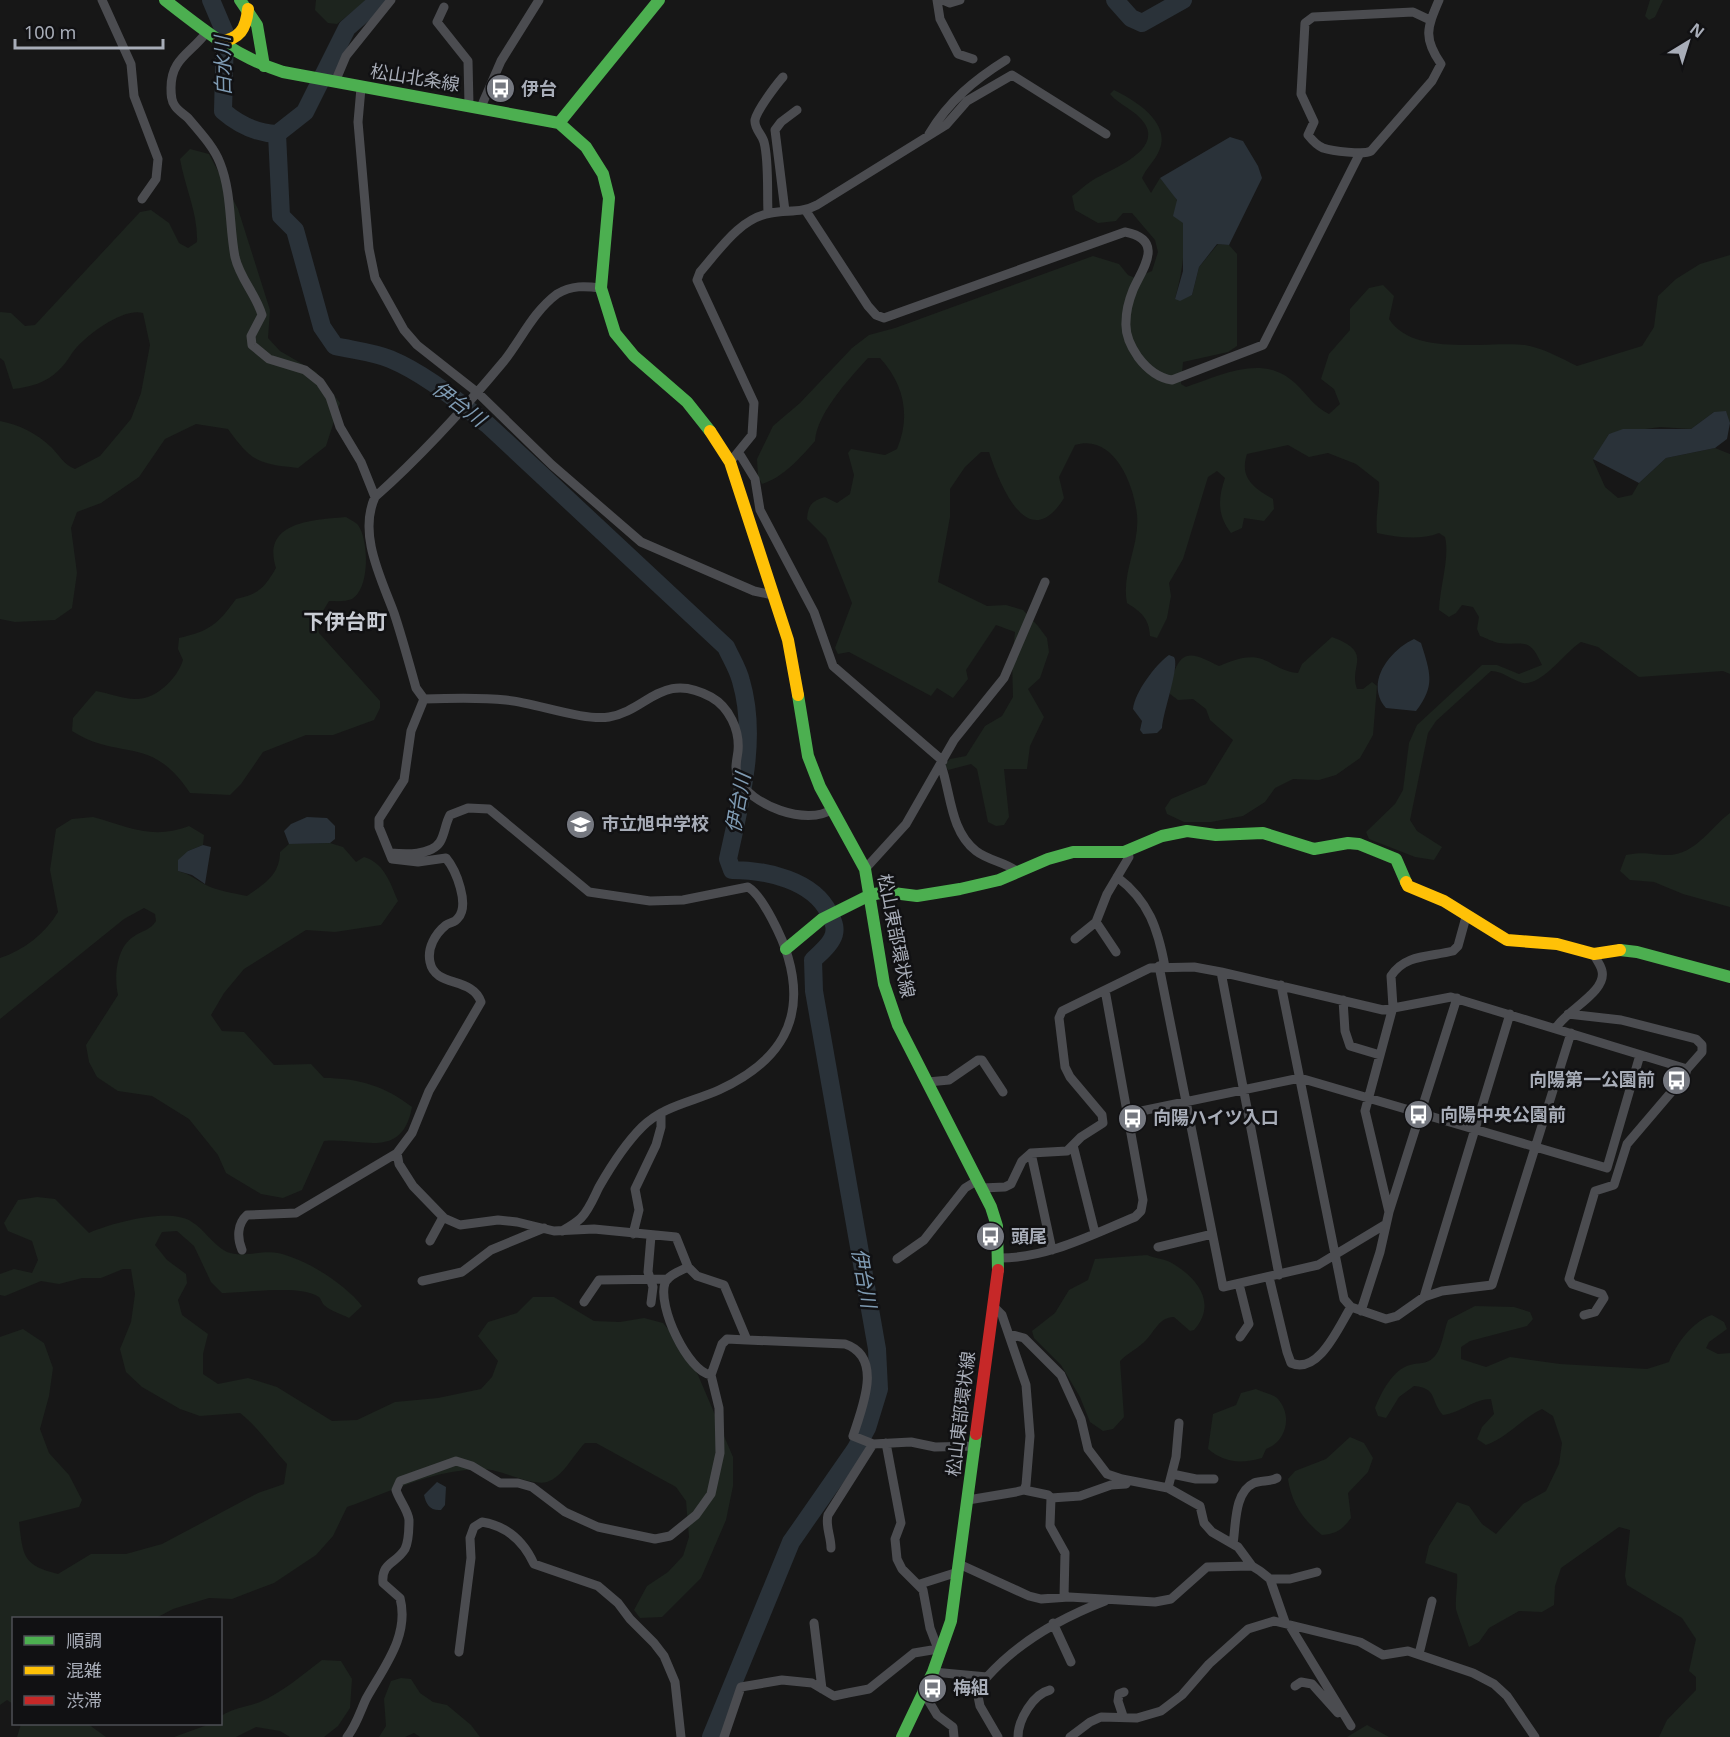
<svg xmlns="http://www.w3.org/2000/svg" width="1730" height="1737" viewBox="0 0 1730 1737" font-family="'Noto Sans','Noto Sans JP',sans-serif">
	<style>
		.green { fill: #1d241e }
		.water { fill: #2a3239 }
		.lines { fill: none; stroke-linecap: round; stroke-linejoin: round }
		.river { stroke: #2a3239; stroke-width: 18 }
		.street { stroke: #4b4c50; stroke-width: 9 }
		.fast { stroke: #4caf50; stroke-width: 12 }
		.slow { stroke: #ffc107; stroke-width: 12 }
		.jam { stroke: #c62828; stroke-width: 12 }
		.labels { text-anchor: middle; stroke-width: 5; stroke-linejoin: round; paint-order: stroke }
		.street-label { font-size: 18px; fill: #a8adb8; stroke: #111113 }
		.poi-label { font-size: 18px; font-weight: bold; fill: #a8adb8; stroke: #111113; text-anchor: start }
		.water-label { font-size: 20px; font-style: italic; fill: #7f9bb3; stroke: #111113 }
		.quarter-label { font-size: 21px; font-weight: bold; fill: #c9ccd4; stroke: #111113 }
	</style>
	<rect width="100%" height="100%" fill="#171717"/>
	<!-- green -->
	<path class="green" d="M316,0h51l-30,24 -9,-1 -13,-13z
		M1650,0h13l-8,17 -6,3 -4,-4z
		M1114,90c21,10 58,33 45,61 -4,10 -13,17 -17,27l9,15 9,-15c6,7 14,15 17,23 13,30 6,68 -2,98l17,-4 7,-28 19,-23 11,1 8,9v92l-9,6 -45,10 -2,22 5,3c35,-12 77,-34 109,-4 12,11 19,24 34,31l11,-10 -6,-15 -13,-10 8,-25 21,-24v-21l19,-21 14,-3 11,11 -5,23c24,38 98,22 136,26 18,3 36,13 52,21l65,-20 12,-19 4,-31 18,-17 24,-15 30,-9v168l-4,-11h-12l-23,17 -31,-2 -51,7 -16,26 12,27 13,11 14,-3 7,-12 27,-25 49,-10 15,6v220l-7,-3 -84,6 -41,-30 -17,-5c-16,10 -39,44 -58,41 -12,-3 -20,-12 -32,-12l-55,50 -8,12 -18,87 7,11 25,16 -8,13 -19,-3 -46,-18 -3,-7 29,-28 8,-14 6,-47 8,-18 65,-60h15l22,9 23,-9c-13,-29 -17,-19 -43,-22 -6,-1 -13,-5 -19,-7l-3,-7 2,-12 -6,-10 -11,-2 -6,8 -7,4 -10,-7c1,-24 11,-53 6,-73l-6,-4c-20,8 -42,4 -62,0 -2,-18 3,-34 2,-51l-23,-18 -28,-11 -19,4 -21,-12 -41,9c-8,24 7,34 26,45l1,10 -10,12 -20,-3 -2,10 -11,5c-14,-18 -13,-35 -6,-55l-8,-7 -9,6 -25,82 -14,24 2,13 -4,22 -10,20 -7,-2c-1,-18 -9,-24 -23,-33 -6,-30 13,-58 10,-88 -3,-32 -24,-82 -62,-70l-16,32 5,21c-36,58 -64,-13 -75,-46h-8l-16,15 -15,22v28l-12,65 49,24 19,-1 17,5 15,16 9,12 2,14 -9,26 -12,11 16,28 -14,29 -3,23h-23l5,48 -5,8 -8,1 -8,-4 -11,-53 -6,-5 -23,6 -3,-5 5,-6 16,-3 19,-30 17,-10 11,-19 -1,-37 3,-28 -19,-7 -30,45 2,9 -15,19 -16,-10 -6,8 -82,-44 -11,2 -3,-6 17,-45 -26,-65 -19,-19c1,-14 5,-18 18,-22l12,6 13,-9 4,-19 -6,-22 3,-4 34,6 12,-6c14,-33 7,-65 -17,-91h-12c-19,21 -51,55 -53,83 -15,17 -31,36 -53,43l-4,-8 -1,-17 16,-33 27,-23 52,-55 17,-13 26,-7 198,-72 26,8 9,11 7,3 17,-7 6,-19 -3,-12 -23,-27h-9l-7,8 -18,2 -23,-13 -3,-14c6,-4 12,-10 18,-14 17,-12 72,-29 55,-58 -9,-14 -25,-18 -35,-30z
		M190,149l19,5 29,55 32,101 -2,28 12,13 36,21 24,31 -14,43 -28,22c-40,-4 -46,-6 -70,-39l-32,-5 -31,15 -26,38 -38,26 -24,9 -6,16 6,45 -5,35 -17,12 -40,2 -15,-3v-198c20,4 36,12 51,26 9,9 12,17 24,22l25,-13 31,-37 10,-26 9,-48 -7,-32c-20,-5 -53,20 -67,35 -6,7 -10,16 -17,22 -13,13 -29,17 -46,19l-9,-28 -4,-3v-46l11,1 14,13 10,-1 105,-113 11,-2 18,13 10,20 9,5 9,-6c1,-29 -12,-54 -17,-83z
		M346,517c4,3 10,5 12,8 11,15 12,64 -6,74 -7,3 -16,2 -23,2l-12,20 2,12 61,68v7l-6,12 -41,15h-27l-43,17 -22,32 -11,11 -40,-2c-40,-60 -69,-31 -118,-62l1,-13 23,-27c13,2 29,9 42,8 20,-1 40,-22 45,-39l-5,-11 1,-11c31,-7 39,-14 57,-39 22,-4 29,-12 40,-31 -15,-47 38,-48 70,-51z
		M1332,637c43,16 16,28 25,52h6l9,-7 5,4 -4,49 -13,23 -24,17 -17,5 -26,-1 -18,9 -10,14 -22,14 -32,6h-27l-17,-8 -2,-6 6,-9 35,-15 27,-44 -23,-20 -4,-11 -13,-10 -15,1 -8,-6c-1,-9 2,-16 5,-24 9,-24 25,-13 44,-4 13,-5 28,-12 43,-7 15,6 19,12 36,14l4,-9z
		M1730,813v94l-47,-13 -29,-12 -24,-2 -10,-9 6,-16c19,-4 25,0 42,0 27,0 43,-28 62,-42z
		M93,817c36,10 60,23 96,9l15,9 -1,10 -15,6 -10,20c11,3 17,8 26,13 13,7 29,9 43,12 17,-12 33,-21 33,-44l9,-8 41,-1 13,4 13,15 8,-5c20,6 26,25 34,44l-17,24 -46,7 -29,-2 -62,39 -20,24 -13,22 11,16 22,1 30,33 37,-1 13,14c34,0 61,8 88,29 -10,54 -50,30 -88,34l-22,49 -19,8 -22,-4 -35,-21 -8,-18 -29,-36 -37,-23 -34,-5 -21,-14 -8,-15 -3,-17 32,-50c-4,-17 -2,-47 15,-58 9,-7 17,-6 23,-16l-1,-7 -11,-6 -20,11 -124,100v-61c24,-8 45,-24 58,-46l-8,-42 6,-41 16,-10z
		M37,1197l18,2 34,34c23,-10 81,-26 103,-11 13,8 21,23 35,30 15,6 35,-2 51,1 28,6 67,31 84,53l-13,12c-7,-4 -19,-7 -25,-13 -2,-2 -3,-6 -5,-8 -18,-13 -74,-4 -97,-4l-11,-11 -17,-36 -17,-15 -15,1 -7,13 12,15 19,14 1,9 -9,17 4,15 26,19 -5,20v20l15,10 30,-6 29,9 55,34 25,-1 38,-18 43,-4 43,-9 11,-12 6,-16 -20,-25 10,-14 29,-9 16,-16h21l40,24 26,1 24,-4 19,5 15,18 20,34 35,82v29l-7,34 -25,58 -39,39 -22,1 -6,-8 13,-24 21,-14 15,-16 6,-19 -3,-36 -10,-14 -80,-44h-11c-12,12 -22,34 -38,39 -15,4 -45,-12 -63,-13 -50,0 -91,22 -137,38l-14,29 -17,19 -42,28 -42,16 -23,-1 -36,11 -17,9h-142l-1,86 -6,-4 -7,5v-368l23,-8 21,14 9,25 -4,28 -9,33 9,24 20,22 13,25 -3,7 -60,15c4,35 4,43 39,52l33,-20h35l36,-10 96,-51 26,-9 3,-20c-16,-17 -28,-36 -47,-51l-40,3 -20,-7 -38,-22 -16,-15 -6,-23 11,-27 4,-28 -4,-25h-8l-22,9h-19l-23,6 -18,-3 -36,15 -5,-1v-21l14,-5 18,4 6,-13 -6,-19 -24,-10 -4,-8 14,-23z
		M1147,1255c7,3 17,4 23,7 27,15 48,41 24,68l-4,1 -16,-14c-16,0 -20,17 -31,26 -8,7 -15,10 -23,18l4,56 -11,12 -10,2 -13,-9 -10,-25 -19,-32 -27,-27 -2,-7 23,-18 14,-23 19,-10 7,-21z
		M1475,1306l39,1 16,5 3,7 -6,7 -57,15 -9,6v12l25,8 24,-10 50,7 87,5 22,-7c7,-18 24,-41 43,-47l12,7 3,7 -18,13 -3,6 12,6 12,-1v384h-71l8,-17 29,-30v-13l-7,-6 7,-32 -14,-21 -55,-33 -2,-9 5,-46 -11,-3 -58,41 -6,18 -1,19 -12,7 -23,-1 -30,17 -10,14 -10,5c-2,-7 -12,-33 -13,-38 -1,-11 2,-23 1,-35l-32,-11 4,-17 28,-44 12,4 13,18 14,10 27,-30 23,-13 13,-27 3,-21 -9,-27 -11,-7c-21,10 -35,29 -56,36l-9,-6 5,-12 12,-13 -3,-15c-17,0 -31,14 -48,16 -13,-14 -5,-27 -29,-29l-15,11 -13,21 -8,-2 -3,-8c6,-15 18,-39 35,-43 11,-3 17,0 25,-9 7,-8 9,-26 13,-36z
		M1256,1389c6,3 17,5 22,10 15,17 8,43 -12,50l-4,9c-21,6 -37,5 -54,-9l5,-35 23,-9 5,-12z
		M1350,1437l14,6 9,15 -5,14 -20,21 3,25c-9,12 -15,16 -29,17 -19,-15 -31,-33 -34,-56l7,-8 31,-12z
		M322,1660l19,1 11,18 -2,29 -12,18 -14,11h-34l-10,-6 -24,-4 -20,10h-62l36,-13h10l1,-8c11,-8 26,-9 39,-14 23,-10 42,-27 62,-42z
		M401,1678l10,1 9,14 13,9 14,3 24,20 9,12h-60l-6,-4 -9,4h-26l7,-11 -2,-27 7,-18z
		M21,1724h67l18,13h-89z
		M1367,1725l22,12h-42z"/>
	<!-- water -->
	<path class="water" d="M1230,137l13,4 15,25 4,12 -33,67 -12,-1 -18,23 -7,28 -12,6 -5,-2 8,-28v-48l-10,-7 4,-16 -17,-22z
		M1726,411l4,12 -3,16 -12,9 -49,10 -27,25 -46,-24 16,-25 14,-5h68l23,-17z
		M1414,639l7,4c9,29 15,42 -5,68l-30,-3c-22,-25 4,-58 28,-69z
		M1169,655l5,2c6,9 -11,55 -12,71l-5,5 -14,1 -3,-4 2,-9 -9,-12c2,-17 22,-44 36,-54z
		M307,817l20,1 8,8v13l-5,4 -41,1 -5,-13 7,-7z
		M203,845l8,2 -6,37 -13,-9 -14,-4v-11l10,-9z
		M437,1482l9,5 -1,18 -4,5c-11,1 -15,-6 -17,-15z"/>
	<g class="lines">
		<!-- river -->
		<path class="river" d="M211,0l14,33 -2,78c16,14 33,22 54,23
			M1115,0l16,18 11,5 41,-23
			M277,134l4,82 14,14 27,97 13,19c17,4 38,6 55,13 36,15 67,42 98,66l238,222c5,11 12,22 15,34 17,58 -1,122 -13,178l4,11c34,0 81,10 97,43 5,9 8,17 3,26 -4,8 -13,15 -19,21l1,31 63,358 2,40 -12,39 -12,22 -64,92 -80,195
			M277,134l28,-22 42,-84 32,-28"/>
		<!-- street -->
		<path class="street" d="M102,0l29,64 3,32 24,63 -2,20 -14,20
			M937,0l3,19 18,35 15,5
			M943,0l7,3 10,-3
			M444,7l-7,15 31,39 1,44
			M1430,20l-17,-8 -100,5 -8,6 -4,71 13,28 -6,13c4,5 10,11 15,13 9,3 41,7 48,3l61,-70 9,-17c-18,-26 -14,-36 -2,-64
			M206,33c-16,21 -35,26 -35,55 0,6 0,13 4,18 3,5 9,8 13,12 11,13 26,29 32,45 12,30 9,63 15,94 5,22 21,37 27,58l-11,21 1,9 17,14 36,11 15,12 10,15 10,30 21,35 14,35
			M335,82l11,-26 45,-56
			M361,88l-3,34 11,127 6,29 29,52 13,15 61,48 74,72 89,77 113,49 19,4
			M481,107l20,-46 38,-61
			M929,134c20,-33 45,-54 77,-74
			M785,211l-10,-81 6,-8 16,-12
			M806,211l62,95 8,9 8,3 241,-86c41,8 17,37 8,58 -4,10 -7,22 -7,32 -1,13 5,25 12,35 9,12 20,21 34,23l91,-35 96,-190
			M768,213c-1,-21 1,-52 -4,-71 -2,-8 -10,-13 -9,-22 2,-10 21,-35 28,-43
			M739,453l16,26 5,31 54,102 19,54 110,95
			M730,462l22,-27 2,-32 -57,-123 3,-8c20,-23 40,-54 71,-59 17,-3 31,0 46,-8l129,-80 21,-24 45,-26 94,59
			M424,699l-8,-11c-7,-25 -14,-51 -22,-75 -13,-35 -36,-79 -19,-116 46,-41 89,-88 129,-136 18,-23 29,-49 53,-67 15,-9 28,-8 44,-6
			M424,699c27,-1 55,-2 82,1 30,3 76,21 103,17 38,-6 53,-47 102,-20 18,10 29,33 27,54 -1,9 -4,17 0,27 11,27 70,49 94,31
			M941,765c10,28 9,66 35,86 13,10 30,11 42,21
			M390,853c14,1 41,3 50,-11 5,-8 5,-18 10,-27l18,-7 21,1 100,83 61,9 33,-1 65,-13c15,9 35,52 40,70 19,65 -10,106 -69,133 -27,12 -56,16 -77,37 -17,17 -31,39 -43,60 -5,10 -10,23 -18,31 -5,5 -12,9 -19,13
			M865,869l41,-45 48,-84 50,-62 41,-96
			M1117,877c32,24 41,52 48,90
			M1075,939l21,-17
			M1116,952l-20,-30 11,-28 22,-37 -2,-7
			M1159,966l64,321 95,-22 68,-41
			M1221,972l58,303
			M1281,985l63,314 7,8 35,12 11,-3 27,-19 18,-6 50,-6 79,-252
			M1343,1000l2,31 5,15 30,9
			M1568,1014l53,6 75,19 6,6v7l-15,17 -2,7 -58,68 -13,41 -19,6 -26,88 3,5 30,10 2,4 -9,14 -11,3
			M1556,1028c9,-17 51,-36 46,-57 -1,-6 -6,-11 -8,-17
			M928,1082l21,-2 29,-20h4l21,32
			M1127,1114l173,-36 307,90 33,-113
			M1073,1145l22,88
			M397,1153l2,11 14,22 31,32 16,7 38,-5 19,2 37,9 40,-2 82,8 12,30 9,9 27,9 23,55 98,4c39,13 17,64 8,92l20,8 38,-2 24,5 41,-1
			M1031,1153l21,97
			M982,1188l23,-1 6,-3 11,-23 9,-8 36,-2 14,-14 22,-14 -1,-8 -32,-38 -5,-10 -6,-49 3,-7 88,-43 44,-1 27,5 162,38 68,-13 236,72
			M1389,1212l-24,-101 28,-104 -2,-31c14,-22 39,-19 62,-25l5,-5 8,-29
			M633,1234l6,-24 -4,-21 21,-44 5,-18v-14
			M651,1236l-3,36 5,15 -2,16
			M430,1241l12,-22
			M1158,1247l54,-13
			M242,1250c-5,-12 -5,-26 5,-35l49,-2 101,-60 15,-20 17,-42 52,-89c-9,-26 -46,-14 -51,-40 -3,-14 5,-28 16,-37 4,-3 9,-2 12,-7 12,-13 -2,-48 -12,-60l-28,4 -26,-3 -13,-32v-8l25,-39 7,-49 13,-32
			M1000,1258c48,0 91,-23 135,-41l6,-6 2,-11 -38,-210
			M897,1259l27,-19 41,-52 13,-8
			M688,1267c-8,4 -20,8 -23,16 -8,23 23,89 46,92
			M1269,1277l18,75 4,11c28,12 48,-37 60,-56
			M422,1281l40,-9 29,-22 53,-22
			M1239,1284l10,40 -9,13
			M1424,1297l86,-283
			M584,1302l15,-22 69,-1
			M1361,1311l19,-59 9,-40 68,-214
			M1009,1334l15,4 37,37 20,44 7,30 19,25 15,5 46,9 32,18 4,17 8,9 26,15 14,19
			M886,1443l15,80 -6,16 2,20 5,10 21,21 7,38 8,21 4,1
			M1172,1474l24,5h18
			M1168,1488l8,-31 3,-34
			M1024,1490l24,5 3,3
			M968,1500l48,-8 8,-2 2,-5 4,-49 -4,-51 -24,-70 -9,-9
			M1233,1544c3,-19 1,-52 21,-61 8,-3 16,-1 23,-5
			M831,1548c0,-12 -6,-22 -3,-33l45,-71
			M959,1564l70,32 12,3 28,-2 86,5 16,-3 36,-32 45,-1 8,5 10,8 15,43
			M1270,1579h20l27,-7
			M920,1584l38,-12
			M1064,1597l1,-44 -15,-27 1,-28 29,-2 31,-11 15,-1
			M814,1623l8,66
			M1053,1623l18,39
			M1290,1626l61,100
			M459,1652l12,-94 -1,-20 4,-11 8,-5c25,4 42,20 52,42l64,22 20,17 12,16 24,24 10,13 11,26 6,55
			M1419,1654l13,-53
			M933,1672l54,5c32,-36 74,-59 118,-76
			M974,1677l6,29 18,31
			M1295,1686l6,-4 11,2 26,29
			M922,1690l15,25 16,12 1,10
			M1123,1716l-5,-15 1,-7 5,-2
			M347,1737c9,-11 13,-25 19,-38 17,-31 44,-63 34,-101l-17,-15c-2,-21 13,-19 22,-34 4,-8 4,-20 4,-29 -1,-10 -10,-20 -13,-30l4,-9 56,-20 16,5 28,17h18l14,4 33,25 33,15 57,12 15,-3 26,-21 15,-21 9,-41 -1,-45 -8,-33 11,-31 5,-5 20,1
			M724,1737l17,-50 41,-7 30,3 22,13 14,-3 21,-4 45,-36 24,-4
			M1018,1737c0,-17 15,-43 32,-47
			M1070,1737l20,-15 11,-5 36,1 24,-7 21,-16 27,-31 39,-35 26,-8 86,21 23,13 25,-4 65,22 21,11 13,12 28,41"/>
		<!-- fast -->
		<path class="fast" d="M165,0c37,29 73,58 118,72l276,51 27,24 17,27 6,24 -8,90 14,45 19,23 53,46 23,29
			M240,0l17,25 7,41
			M559,123l100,-123
			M798,695l10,61 12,31 45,82 19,115 14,41 93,182 6,19 1,44
			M786,949l36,-30 48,-24 15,-3 32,4 43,-7 39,-9 49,-21 25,-7h51l38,-16 25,-5 29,4 47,-2 51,16 34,-6 11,1 37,15 10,23
			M1620,950l17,2 93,25
			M902,1737l31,-65 18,-51 25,-187"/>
		<!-- slow -->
		<path class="slow" d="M219,42c21,-3 27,-13 29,-33
			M710,431l20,31 58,178 10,55
			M1406,882l2,4 36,15 63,39 50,4 37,10 26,-4"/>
		<!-- jam -->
		<path class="jam" d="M976,1434l22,-164"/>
	</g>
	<!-- icons -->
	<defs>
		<symbol id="bus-disc" viewBox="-11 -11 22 22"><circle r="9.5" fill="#757880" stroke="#111113"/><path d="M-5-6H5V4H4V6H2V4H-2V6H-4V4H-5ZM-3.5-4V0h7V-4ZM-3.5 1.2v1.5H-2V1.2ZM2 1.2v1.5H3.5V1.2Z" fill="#fff"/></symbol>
		<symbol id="school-disc" viewBox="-11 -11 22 22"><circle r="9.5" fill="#757880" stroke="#111113"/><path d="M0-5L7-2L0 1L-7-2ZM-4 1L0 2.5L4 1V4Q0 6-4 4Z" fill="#fff"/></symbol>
	</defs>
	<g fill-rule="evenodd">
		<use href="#bus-disc" x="484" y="72" width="33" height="33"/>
		<use href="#school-disc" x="564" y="808" width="33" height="33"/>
		<use href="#bus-disc" x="1660" y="1064" width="33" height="33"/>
		<use href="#bus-disc" x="1402" y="1098" width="33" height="33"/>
		<use href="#bus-disc" x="1116" y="1102" width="33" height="33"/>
		<use href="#bus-disc" x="974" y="1220" width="33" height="33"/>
		<use href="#bus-disc" x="916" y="1672" width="33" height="33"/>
	</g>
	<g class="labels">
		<!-- street labels -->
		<g class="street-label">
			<text transform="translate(415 78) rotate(9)" y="6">松山北条線</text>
			<text transform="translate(896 936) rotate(79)" y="6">松山東部環状線</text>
			<text transform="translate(961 1414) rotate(-83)" y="6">松山東部環状線</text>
		</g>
		<!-- poi labels -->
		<g class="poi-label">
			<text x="521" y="95">伊台</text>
			<text x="601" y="830">市立旭中学校</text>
			<text x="1655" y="1086" text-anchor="end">向陽第一公園前</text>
			<text x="1440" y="1121">向陽中央公園前</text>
			<text x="1153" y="1124">向陽ハイツ入口</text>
			<text x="1011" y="1243">頭尾</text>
			<text x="953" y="1694">梅組</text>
		</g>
		<!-- water labels -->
		<g class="water-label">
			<text transform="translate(223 66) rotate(-91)" y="7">白水川</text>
			<text transform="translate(459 404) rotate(37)" y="7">伊台川</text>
			<text transform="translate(738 803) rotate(-80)" y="7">伊台川</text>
			<text transform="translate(864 1278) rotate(80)" y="7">伊台川</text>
		</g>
		<!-- quarter labels -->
		<g class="quarter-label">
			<text x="345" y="629">下伊台町</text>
		</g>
	</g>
	<!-- legend -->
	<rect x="12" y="1617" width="210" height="108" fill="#111113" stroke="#4d4f55" stroke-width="1.5"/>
	<rect x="24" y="1636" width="30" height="9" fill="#4caf50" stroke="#4d4f55" stroke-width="1.5"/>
	<text x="66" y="1647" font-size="18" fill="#a8adb8">順調</text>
	<rect x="24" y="1666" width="30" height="9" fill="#ffc107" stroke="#4d4f55" stroke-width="1.5"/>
	<text x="66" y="1677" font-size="18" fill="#a8adb8">混雑</text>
	<rect x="24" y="1696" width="30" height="9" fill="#c62828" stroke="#4d4f55" stroke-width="1.5"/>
	<text x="66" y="1707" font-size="18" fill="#a8adb8">渋滞</text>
	<!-- north arrow -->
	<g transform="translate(1688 42) rotate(38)" stroke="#111113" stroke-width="4.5" paint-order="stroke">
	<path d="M0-4.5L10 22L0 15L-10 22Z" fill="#a8adb8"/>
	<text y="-9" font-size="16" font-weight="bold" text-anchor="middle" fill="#a8adb8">N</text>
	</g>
	<!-- scale -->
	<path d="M15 39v9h148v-9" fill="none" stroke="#a8adb8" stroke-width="3"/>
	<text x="24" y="39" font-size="18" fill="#a8adb8" stroke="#111113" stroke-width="4.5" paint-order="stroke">100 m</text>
</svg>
